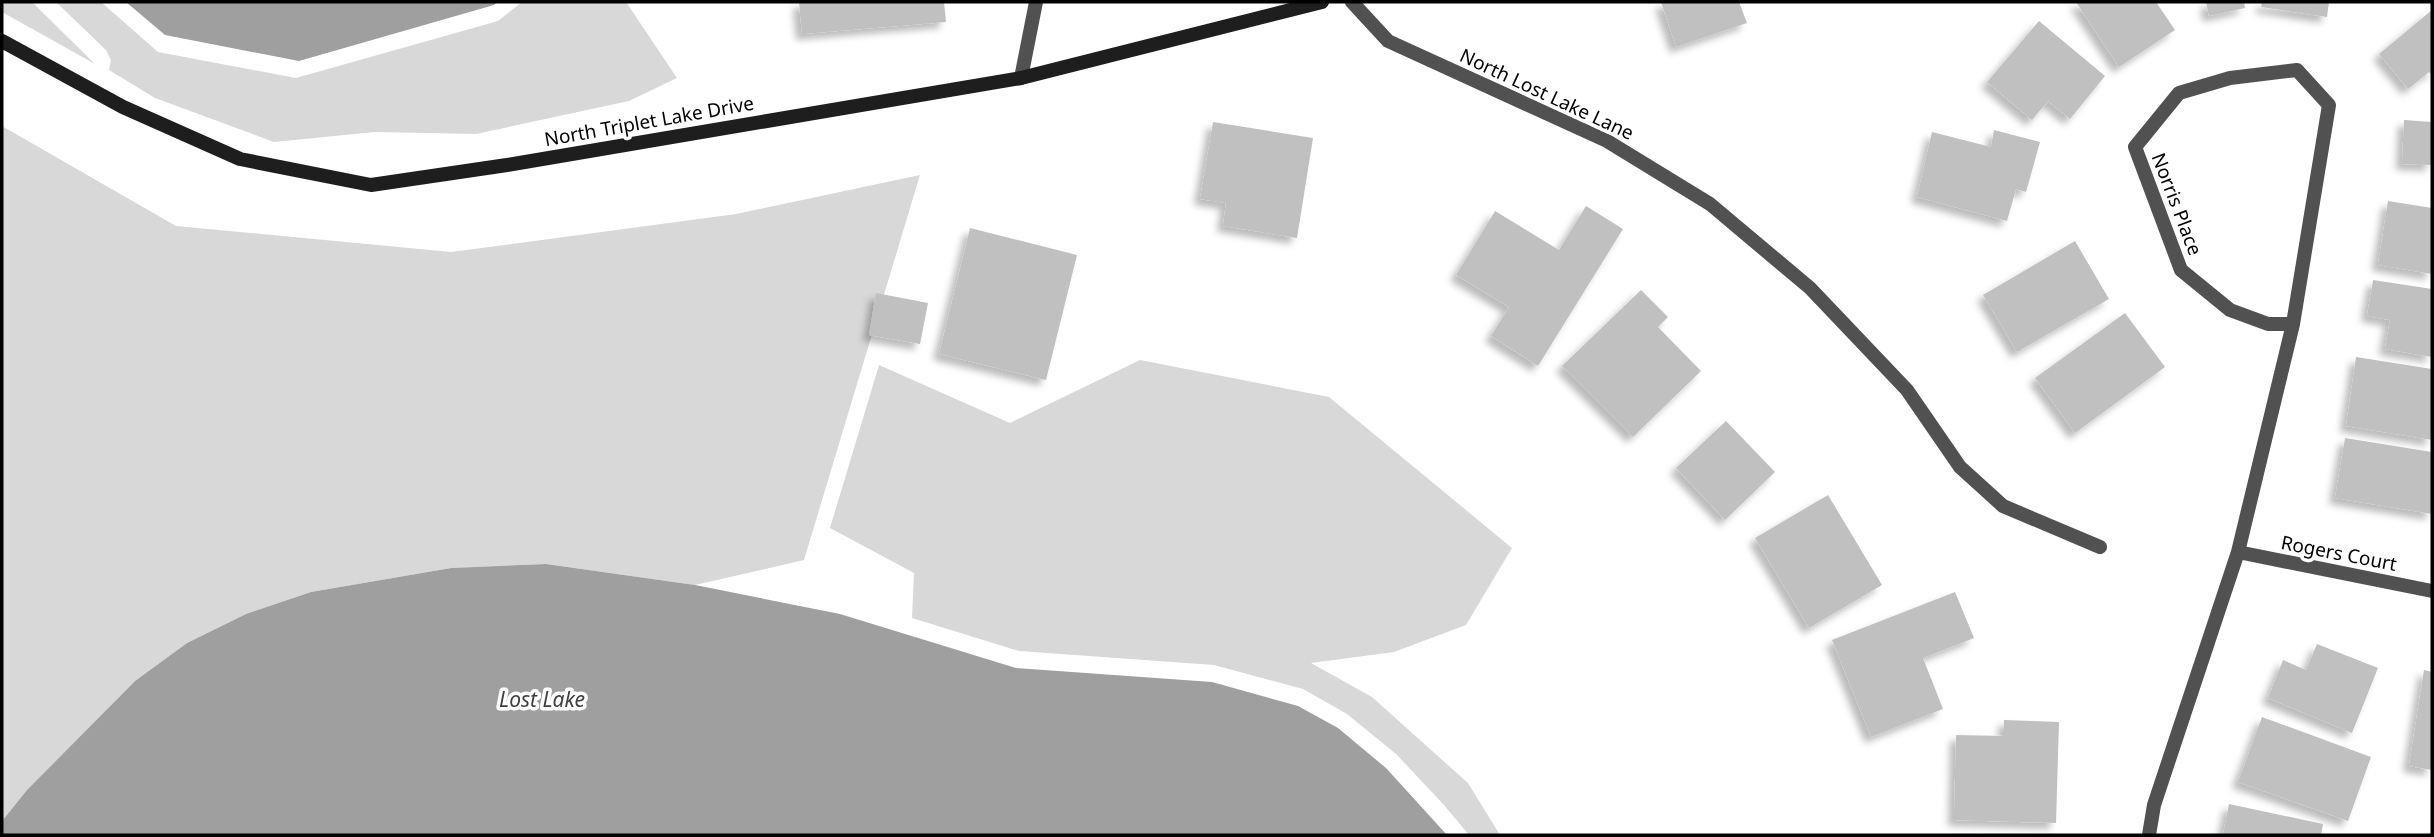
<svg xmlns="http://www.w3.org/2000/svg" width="2434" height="837" viewBox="0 0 2434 837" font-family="'Noto Sans',sans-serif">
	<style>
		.green { fill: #d8d8d8 }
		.water { fill: #9f9f9f }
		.building { fill: #c0c0c0; filter: url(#shadow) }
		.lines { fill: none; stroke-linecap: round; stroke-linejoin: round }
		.street { stroke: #515151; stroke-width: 14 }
		.secondary { stroke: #1e1e1e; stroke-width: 14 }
		.labels { text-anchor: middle; stroke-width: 7; stroke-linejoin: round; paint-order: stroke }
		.street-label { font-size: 19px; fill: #000; stroke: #fff }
		.water-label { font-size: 21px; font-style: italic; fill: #404040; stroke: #fff }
	</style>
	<defs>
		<filter id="shadow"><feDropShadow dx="-6" dy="6" stdDeviation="3.5" flood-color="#0004"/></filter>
	</defs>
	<rect width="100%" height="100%" fill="#fff"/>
	<!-- green -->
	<path class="green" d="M2,2h30l63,62 -93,-52z
		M56,2h45l57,50 138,26 202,-57 24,-19h104l51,76 -48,23 -153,33 -101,-2 -101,10 -119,-44 -46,-28 2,-10 -5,-10z
		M2,126l174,100 275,26 285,-38 184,-39 -116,385 -109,25 -149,-21 -95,4 -140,24 -65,22 -59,29 -52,38 -108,109 -25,31z
		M1140,360l189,37 183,151 -46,77 -72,27 -83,11 61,34 68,61 28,25 32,52h-31l-25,-30 -48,-51 -49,-40 -44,-25 -89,-24 -195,-14 -107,-33 2,-45 -84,-45 49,-163 131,58z"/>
	<!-- water -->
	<path class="water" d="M126,2h371l-3,3 -195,56 -134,-26z
		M546,564l149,21 145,29 176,54 196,14 86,24 40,22 48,40 61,67h-1445v-14l25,-31 108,-109 52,-38 59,-29 65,-22 140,-24z"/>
	<!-- building -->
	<path class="building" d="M799,2h145l2,20 -144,12z
		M1661,2h78l8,21 -71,24z
		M2076,2h80l19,28 -56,37z
		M2206,2h38l1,6 -36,8z
		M2262,2h67l-2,15 -66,-10z
		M2432,10v66l-3,-4 -21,17 -29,-35z
		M2039,21l66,55 -35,43 -22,-18 -16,19 -45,-38z
		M2404,120l28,2v43l-30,-1z
		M1213,122l100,16 -16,100 -74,-12 3,-23 -26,-4z
		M1994,130l46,12 -14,50 -10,-3 -9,32 -90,-24 15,-65 59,15z
		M2388,201l44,7v66l-54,-9z
		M1586,206l37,23 -85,137 -47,-30 18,-29 -53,-32 39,-64 64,39z
		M970,228l107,27 -31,125 -107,-26z
		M2075,241l34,58 -92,53 -34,-57z
		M2373,280l59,9v68l-47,-8 5,-29 -23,-4z
		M1641,290l27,27 -10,10 43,44 -68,66 -71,-71z
		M876,293l52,10 -8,41 -51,-9z
		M2125,313l40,54 -90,66 -40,-55z
		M2356,357l76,12v71l-86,-14z
		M1726,421l49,51 -50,48 -49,-52z
		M2345,438l87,14v62l-97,-16z
		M1828,495l54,90 -73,43 -54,-90z
		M1955,592l19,46 -51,20 20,51 -72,28 -39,-97z
		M2317,644l61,24 -26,65 -84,-35 15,-38 23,10z
		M2424,670l8,2v98l-23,-4z
		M2262,717l109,40 -23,64 -110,-39z
		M2004,720l55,2 -3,101 -102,-3 2,-85 48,1z
		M2229,804l94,20 -2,11h-98z"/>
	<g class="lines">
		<!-- street -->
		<path class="street" d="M1352,2l36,39 219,100 103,63 100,84 97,102 53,77 43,39 97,41
			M2297,70l32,35 -36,219h-25l-38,-14 -49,-40 -46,-123 44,-54 51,-15z
			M1021,78l15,-76
			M2238,552l194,39
			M2149,835l5,-30 84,-253 55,-228"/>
		<!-- secondary -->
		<path class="secondary" d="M2,41l121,66 117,52 131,26 136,-20 514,-87 301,-76"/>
	</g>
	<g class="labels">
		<!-- street labels -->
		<g class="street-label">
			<text transform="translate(1547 94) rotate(25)" y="7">North Lost Lake Lane</text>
			<text transform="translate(649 121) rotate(-10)" y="7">North Triplet Lake Drive</text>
			<text transform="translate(2177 204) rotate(69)" y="7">Norris Place</text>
			<text transform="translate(2339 553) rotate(11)" y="7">Rogers Court</text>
		</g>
		<!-- water labels -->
		<g class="water-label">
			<text x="542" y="707">Lost Lake</text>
		</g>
	</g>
	<!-- border -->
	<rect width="2434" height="837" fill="none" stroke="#000000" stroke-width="7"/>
</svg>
